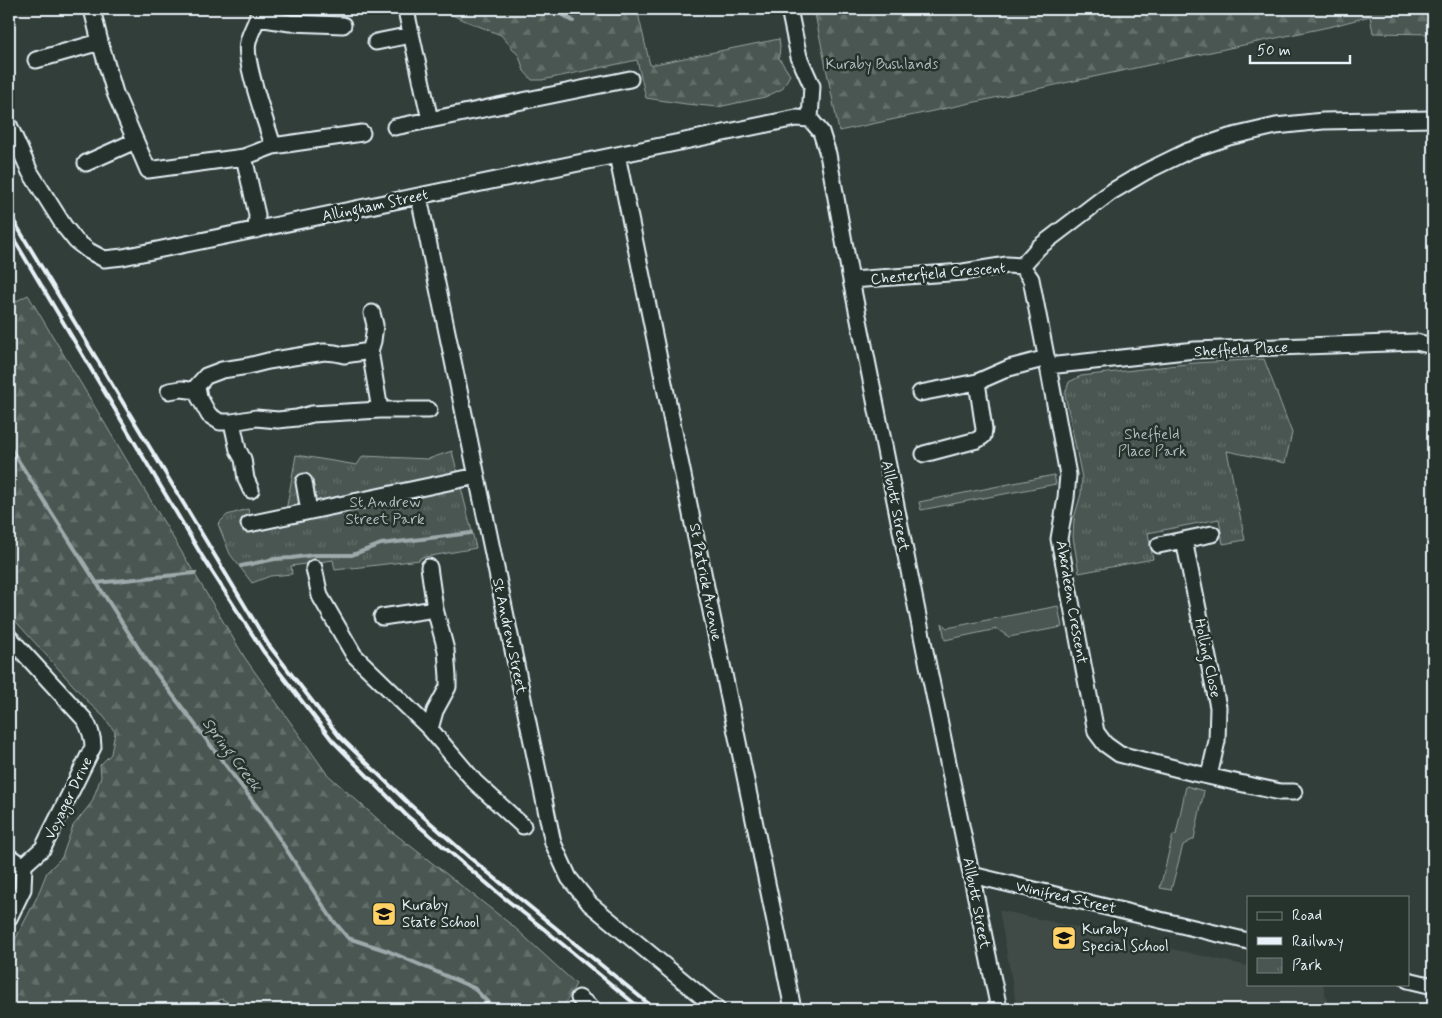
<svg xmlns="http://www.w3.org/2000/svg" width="1442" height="1018" viewBox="0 0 1442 1018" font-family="Mynerve,sans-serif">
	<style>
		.built { fill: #3f4b46 }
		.green { fill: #495651; stroke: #98a4a4 }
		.forest { fill: url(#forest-firs); stroke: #98a4a4 }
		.park { fill: url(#park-tufts); stroke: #98a4a4 }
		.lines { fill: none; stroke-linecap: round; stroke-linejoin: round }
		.stream { stroke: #9ea9ab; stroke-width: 4 }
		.minor-casing { stroke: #e8f1f8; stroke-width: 19 }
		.minor { stroke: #26332d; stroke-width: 15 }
		.rail { stroke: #e8f1f8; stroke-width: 4 }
		.labels { text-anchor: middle; stroke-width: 5; stroke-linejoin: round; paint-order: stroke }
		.park-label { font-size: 15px; fill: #b0bbbe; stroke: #26332d }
		.street-label { font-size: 15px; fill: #e8f1f8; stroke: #26332d }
		.poi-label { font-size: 15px; fill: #e8f1f8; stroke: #26332d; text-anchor: start }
		.water-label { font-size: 16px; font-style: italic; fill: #b1bbbe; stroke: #26332d }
	</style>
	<defs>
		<pattern id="forest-firs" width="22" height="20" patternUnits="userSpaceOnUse" patternTransform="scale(1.25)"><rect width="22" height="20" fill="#495651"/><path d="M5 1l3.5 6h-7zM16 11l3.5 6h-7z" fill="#636f6b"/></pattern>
		<pattern id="park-tufts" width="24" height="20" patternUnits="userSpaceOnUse" patternTransform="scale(1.25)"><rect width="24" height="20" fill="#495651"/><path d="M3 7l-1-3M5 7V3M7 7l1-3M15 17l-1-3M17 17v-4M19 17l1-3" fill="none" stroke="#636f6b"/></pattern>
	</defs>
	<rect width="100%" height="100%" fill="#323e39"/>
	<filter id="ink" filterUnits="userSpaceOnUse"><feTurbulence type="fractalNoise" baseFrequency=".02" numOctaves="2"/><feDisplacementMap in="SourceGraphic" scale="10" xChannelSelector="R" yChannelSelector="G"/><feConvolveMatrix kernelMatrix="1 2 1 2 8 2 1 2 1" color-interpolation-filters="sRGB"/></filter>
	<g filter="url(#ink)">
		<!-- built -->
		<path class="built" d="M999,910l249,56v18h75l6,25h-312z"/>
		<!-- green -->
		<path class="green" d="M1054,475l2,9 -135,26 -2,-8z
			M1058,606l4,21 -53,10 -12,-8 -52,11 -3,-17 5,5z
			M1186,786l18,5 -10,48 -11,6 -12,45 -11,-2 13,-53h3z"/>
		<!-- forest -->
		<path class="forest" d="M439,9h198l13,56 129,-26 1,7 -1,12 11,17 -8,14 -17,8 -47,10 -32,-3 -40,-6 -9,-38 -95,20h-10l-8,-9 -5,-15 -18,-21 -40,-16z
			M814,9h619v25l-60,-1 -3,-17 -37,10 -494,105z
			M28,295l217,363 82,116 63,56 123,96 63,58 -14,25h-332l1,-5 -9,-5 -17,7 -2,3h-194v-59l3,-4 25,-49 10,-25 15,-15 11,-31 19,-24 9,-25 -1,-12 11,-11 4,-22 -11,-15 -13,-12 -81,-90 3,-4 -3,-3 -1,1v-276l3,-3 -3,-15v-10z"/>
		<!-- park -->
		<path class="park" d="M1264,359l28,74 -7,30 -58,-12 18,89 -22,4 -4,-25 -71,14 5,26 -74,14 -6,-36 1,-19 7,-24 1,-16 -17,-84 4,-12 12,-6 114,-13z
			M452,451l24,97 -56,10v2l-85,10 -2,-10 -42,6 1,8 -22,2 -18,7 -22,-29 -12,-30 9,-9 21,-6 2,9 36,-7 10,-56 61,10 6,-9 65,3z"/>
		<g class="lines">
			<!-- stream -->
			<path class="stream" d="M554,9l19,12
				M9,446l135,211 123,163 65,99 16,19 40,13 86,37 20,21
				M241,566l34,-7 17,-1 21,-3h39l29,-11 90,-11
				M96,583l99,-10"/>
			<defs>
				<path id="minor" d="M92,9l8,33 15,51 33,77 96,-13 29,-11 89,-13
					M259,9c-1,13 -8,20 -11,33 -5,19 19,82 25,104
					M789,9l10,48 13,29 -2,33 11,13 7,22 23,126 75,376 73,353
					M407,15l23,105
					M258,18l32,5 53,2
					M376,42l35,-7
					M36,60l64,-18
					M9,125l21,47 34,54 12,15 13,10 15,8 19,-2 673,-139 14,1
					M395,127l235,-48
					M617,155l176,854
					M244,157l13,58 -1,15
					M86,163l49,-22
					M419,197l134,646 16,35 21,26 127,105
					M1022,266l9,13 17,87 20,109 -2,23 -7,41 37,193 9,12 14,10 75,19 86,19h14
					M851,280l112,-8 44,-7 15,1 17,-19 72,-55 34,-20 43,-21 41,-14 47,-11 47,-5 110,-2
					M372,313l3,12 -2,16 -3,10 10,59h49
					M370,351l-26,4 -9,-2 -11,-1 -56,9 -20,5 -26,4 -16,6 -9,10 2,11 10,18 11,7h12l24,-4 22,2 19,-2 15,-4 68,-4
					M1048,366l147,-16 221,-8 17,4
					M169,391l12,-2 17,2
					M920,393l57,-11
					M232,422l6,28 5,9 3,20 5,11
					M924,454l53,-14 6,-4 1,-7 -7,-47 32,-14 38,-10
					M304,482l5,29
					M249,524l228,-48
					M1184,540l34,167 -1,34 -8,35
					M1159,545l53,-11
					M429,567l6,42 11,41 2,27v10l-13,24 -5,18
					M314,568l6,28 34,59 76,74 45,53 48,44
					M382,617l53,-8
					M9,637l76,83c5,9 8,16 8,27l-50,101 -19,17 -1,24 -14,29
					M9,857l15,8
					M972,875l276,66
					M1408,980l25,6
					M579,998l14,11"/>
			</defs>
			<!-- minor casing -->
			<use href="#minor" class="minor-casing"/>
			<!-- minor -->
			<use href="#minor" class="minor"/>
			<!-- rail -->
			<path class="rail" d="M9,213l259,431 71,92 68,66 62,55 186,152
				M9,231l193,325 61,95 69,89 74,75 97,82 41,32 97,80"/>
		</g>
	</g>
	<!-- icons -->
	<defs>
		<symbol id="school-square" viewBox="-11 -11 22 22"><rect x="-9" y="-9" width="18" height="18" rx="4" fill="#ffd166" stroke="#26332d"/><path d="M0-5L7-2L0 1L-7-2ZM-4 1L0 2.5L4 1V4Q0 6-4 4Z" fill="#111"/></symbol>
	</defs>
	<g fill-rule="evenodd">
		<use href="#school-square" x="370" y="900" width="28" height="28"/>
		<use href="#school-square" x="1050" y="924" width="28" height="28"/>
	</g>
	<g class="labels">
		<!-- park labels -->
		<g class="park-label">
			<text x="882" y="69">Kuraby Bushlands</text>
			<text x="1152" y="439">Sheffield<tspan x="1152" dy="17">Place Park</tspan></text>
			<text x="385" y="507">St Andrew<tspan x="385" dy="17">Street Park</tspan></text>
		</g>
		<!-- street labels -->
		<g class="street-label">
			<text transform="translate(375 205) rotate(-12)" y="5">Allingham Street</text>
			<text transform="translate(938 273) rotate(-5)" y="5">Chesterfield Crescent</text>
			<text transform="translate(1241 349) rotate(-3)" y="5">Sheffield Place</text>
			<text transform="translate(896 506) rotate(79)" y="5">Allbutt Street</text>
			<text transform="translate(706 582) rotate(79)" y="5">St Patrick Avenue</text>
			<text transform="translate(1072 602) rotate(80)" y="5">Aberdeen Crescent</text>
			<text transform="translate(510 636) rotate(78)" y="5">St Andrew Street</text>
			<text transform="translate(1208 658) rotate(78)" y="5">Holling Close</text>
			<text transform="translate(68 798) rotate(-64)" y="5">Voyager Drive</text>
			<text transform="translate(1066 897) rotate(13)" y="5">Winifred Street</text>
			<text transform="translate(977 903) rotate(79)" y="5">Allbutt Street</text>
		</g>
		<!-- poi labels -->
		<g class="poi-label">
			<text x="402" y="910">Kuraby<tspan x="402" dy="17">State School</tspan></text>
			<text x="1082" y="934">Kuraby<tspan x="1082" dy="17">Special School</tspan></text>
		</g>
		<!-- water labels -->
		<g class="water-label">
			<text transform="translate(233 754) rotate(53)" y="6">Spring Creek</text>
		</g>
	</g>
	<!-- margin -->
	<rect width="1442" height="1018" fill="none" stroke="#26332d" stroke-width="30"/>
	<rect x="15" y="15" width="1412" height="988" fill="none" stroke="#e8f1f8" stroke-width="2" filter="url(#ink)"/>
	<!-- legend -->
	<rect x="1247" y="896" width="162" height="90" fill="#26332d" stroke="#747f7e"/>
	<rect x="1257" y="912" width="25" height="8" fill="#26332d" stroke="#747f7e"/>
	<text x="1292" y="920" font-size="15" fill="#e8f1f8">Road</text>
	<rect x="1257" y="937" width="25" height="8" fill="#e8f1f8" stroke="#747f7e"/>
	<text x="1292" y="946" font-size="15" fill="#e8f1f8">Railway</text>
	<rect x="1257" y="958" width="25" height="15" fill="url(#park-tufts)" stroke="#747f7e"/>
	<text x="1292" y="970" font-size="15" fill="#e8f1f8">Park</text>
	<!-- scale -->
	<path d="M1250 55v8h100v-8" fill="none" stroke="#e8f1f8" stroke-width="2.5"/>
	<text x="1257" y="55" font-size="15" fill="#e8f1f8" stroke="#26332d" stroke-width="4" paint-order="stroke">50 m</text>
</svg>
